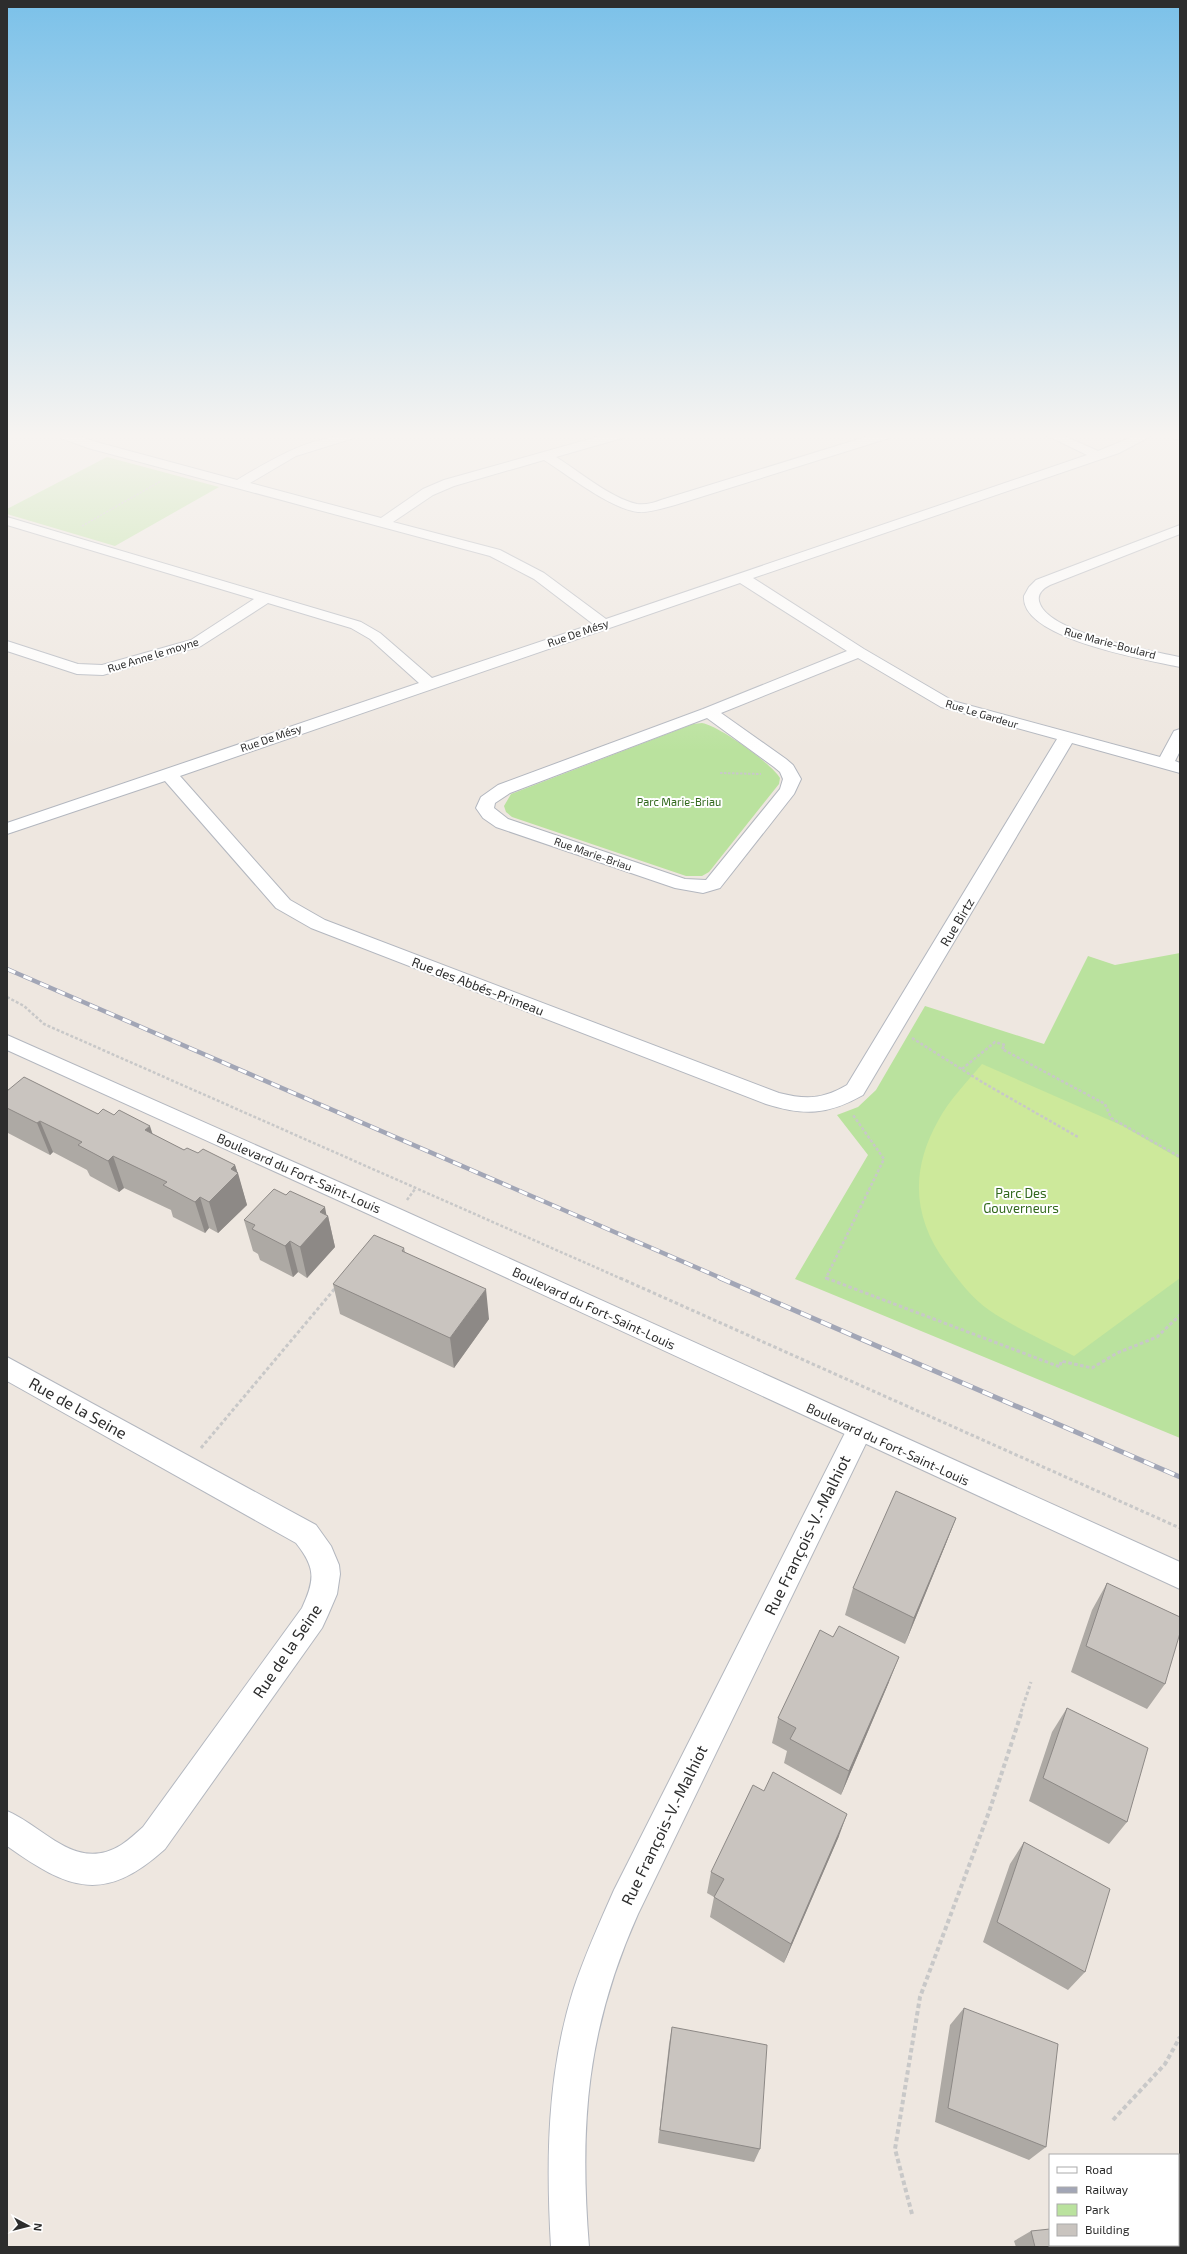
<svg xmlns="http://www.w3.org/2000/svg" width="1187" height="2254" viewBox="0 0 1187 2254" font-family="'Exo 2',sans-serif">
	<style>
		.green { fill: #bae29e }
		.pitch { fill: #cde99b }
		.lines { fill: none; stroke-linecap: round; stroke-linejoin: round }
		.street-casing { stroke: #b3b7bf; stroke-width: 2 }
		.secondary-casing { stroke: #b3b7bf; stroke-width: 2 }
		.path-far4 { stroke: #c8c8c8; stroke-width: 1.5; stroke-dasharray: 2 1.5; stroke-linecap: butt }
		.path-far3 { stroke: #c8c8c8; stroke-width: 2; stroke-dasharray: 2.5 1.5; stroke-linecap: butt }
		.path-far2 { stroke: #c8c8c8; stroke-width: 2.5; stroke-dasharray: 3 2; stroke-linecap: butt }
		.path-far1 { stroke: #c8c8c8; stroke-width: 3; stroke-dasharray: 3.5 2.5; stroke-linecap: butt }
		.path { stroke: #c8c8c8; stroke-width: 4; stroke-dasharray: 4.5 3; stroke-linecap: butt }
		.street { fill: #fff; fill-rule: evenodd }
		.secondary { fill: #fff; fill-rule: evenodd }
		.rail-far1-casing { stroke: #a2a6b6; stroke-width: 4.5 }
		.rail-casing { stroke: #a2a6b6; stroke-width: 5 }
		.rail-far1 { stroke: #fff; stroke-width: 3; stroke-dasharray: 9; stroke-linecap: butt }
		.rail { stroke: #fff; stroke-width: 3.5; stroke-dasharray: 11; stroke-linecap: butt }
		.wall { fill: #ada9a4 }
		.shaded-wall { fill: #8d8986 }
		.building { fill: #c9c4bf; stroke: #8d8986 }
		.labels { text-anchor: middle; stroke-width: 4; stroke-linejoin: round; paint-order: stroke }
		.far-street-label { font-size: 11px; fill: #2d2d2d; stroke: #fff }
		.far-park-label { font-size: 11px; fill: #32691d; stroke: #fff }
		.street-label { font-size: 13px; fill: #2d2d2d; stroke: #fff }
		.park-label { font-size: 13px; fill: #32691d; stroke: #fff }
		.near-street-label { font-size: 16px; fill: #2d2d2d; stroke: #fff }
	</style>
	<rect width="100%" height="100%" fill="#eee7e0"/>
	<!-- green -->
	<path class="green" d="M107,457l112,30 -104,59 -108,-32v-5z
		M702,723c16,2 70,41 78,55l-1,6 -70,88 -7,4h-16l-174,-59 -6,-5 -2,-6 7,-12 182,-70z
		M1180,953v485l-385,-159 73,-124 -31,-40 21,-8 18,-17 49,-84 119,38 44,-88 27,9z"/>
	<!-- pitch -->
	<path class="pitch" d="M982,1064l141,62 57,33v119l-106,78c-28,-15 -59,-28 -85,-46 -17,-12 -31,-30 -43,-47 -33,-45 -36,-92 -8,-142 11,-21 29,-39 44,-57z"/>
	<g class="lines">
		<defs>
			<path id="street" d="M59,435h17l20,7 141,38c37,-22 75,-45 119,-45l-2,3 -58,18 -46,27 131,35 42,-29 21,-9 160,-45h20l-2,3 -66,19c23,14 54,41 81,47 8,1 17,-1 24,-4l211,-65h19l-2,3 -214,67c-12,3 -25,8 -37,7 -27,-3 -70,-37 -94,-52l-90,26 -21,9 -40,27 107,28 44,23 62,46 481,-164 -41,-20h16l36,16 39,-16h16l-34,18 -366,125 111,71 89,52 207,56 14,-26 6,-2v22l-5,10 5,2v10l-108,-30 -209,352c-35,20 -59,21 -97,9l-455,-176 -35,-20 -111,-127 -158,53v-11l412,-140 -49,-44 -19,-11 -83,-25 -67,43 -98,29 -26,-1 -70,-23v-10l71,23 24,1 89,-25 63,-41 -247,-74v-8l354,105 19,11 52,45 161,-54 -59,-45 -44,-23 -402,-108 -27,-10zM740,583l107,68 -144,58 -205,76 -17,12 -5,11 7,10 13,9 179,61 28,5 17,-5 74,-94 7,-15 -8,-14 -7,-6 -65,-46 137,-55 83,49 116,32 -210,346c-24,14 -40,15 -68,8l-454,-173 -35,-20 -110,-124zM707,718l67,49 6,5 3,7 -3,10 -74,91 -21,-1 -177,-60 -14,-11 1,-5 15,-10z
				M1170,435h10v5l-8,-2z
				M1180,525v9l-130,51c-8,4 -14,10 -10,19 11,29 110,47 140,53v10c-31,-7 -160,-28 -156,-71l5,-9 7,-7z
				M7,1357l309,168 15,21 8,19 1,9 -3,20 -9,21 -6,13 -157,221c-61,55 -96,41 -158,-3v-35c38,16 69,62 114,34 8,-5 15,-12 22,-18l159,-219c13,-28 14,-40 -6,-65l-289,-162z
				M859,1420l9,3 4,8 -234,483c-51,114 -59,209 -49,333h-38c-5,-86 -4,-173 22,-256 11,-34 26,-67 41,-101l236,-467z"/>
			<path id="secondary" d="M7,1035l395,175 778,352v27l-794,-367 -379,-172z"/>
		</defs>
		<!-- street casing -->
		<use href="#street" class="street-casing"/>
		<!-- secondary casing -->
		<use href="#secondary" class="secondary-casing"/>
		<!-- path-far4 -->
		<path class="path-far4" d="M82,526l79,-45"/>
		<!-- path-far3 -->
		<path class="path-far3" d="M720,773l41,1"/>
		<!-- path-far2 -->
		<path class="path-far2" d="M7,997l17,9 20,18 578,255
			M912,1038l70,44 96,55
			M962,1069l33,-27 10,3 -3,4 103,55 6,14 69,39
			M407,1200l8,-11
			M828,1279l-2,-1 58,-119 -31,-44"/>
		<!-- path-far1 -->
		<path class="path-far1" d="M620,1278l560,250
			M826,1278l234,89 1,-6 31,7 25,-15 40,-16 23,-22
			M201,1448l136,-162
			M1021,1712l10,-30"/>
		<!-- path -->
		<path class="path" d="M1113,2120l52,-56 15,-27
			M912,2214l-17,-65 25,-152 69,-185 33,-101"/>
		<!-- street -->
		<use href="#street" class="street"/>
		<!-- secondary -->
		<use href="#secondary" class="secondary"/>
		<defs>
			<path id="rail-far1" d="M7,969l716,310"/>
			<path id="rail" d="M720,1278l460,199"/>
		</defs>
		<!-- rail-far1 casing -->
		<use href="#rail-far1" class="rail-far1-casing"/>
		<!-- rail casing -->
		<use href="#rail" class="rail-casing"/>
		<!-- rail-far1 -->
		<use href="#rail-far1" class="rail-far1"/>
		<!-- rail -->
		<use href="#rail" class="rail"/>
	</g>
	<!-- wall -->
	<path class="wall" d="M7,1091l91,23 54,20 32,16 51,15 12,40 -29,28 -9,-5 -4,5 -32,-16 -2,-7 -47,-22 -5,4 -29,-16 -3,-6 -34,-18 -3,3 -42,-22 -1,-2z
		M326,1216h2l7,31 -28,31 -9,-6 -5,5 -33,-17 -2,-6 -5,-3 -9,-31z
		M404,1248l1,4 84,67 -35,49 -114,-54 -7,-30z
		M956,1518l-11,28 -40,98 -60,-29 8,-27z
		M1107,1583l58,101 -18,25 -76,-37 21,-62z
		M833,1637l56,45 -48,113 -57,-32 3,-12 -15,-8 6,-25z
		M1067,1708l60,114 -18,22 -80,-43 23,-69z
		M839,1836l-55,127 -74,-46 4,-20 -7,-4 4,-21z
		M1024,1842l61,130 -17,18 -85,-48 27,-78z
		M964,2008l82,139 -17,13 -94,-38 15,-97z
		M672,2027l88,122 -6,13 -96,-19 11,-99z
		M1031,2231l102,16h-117l-2,-6z"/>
	<!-- shaded-wall -->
	<path class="shaded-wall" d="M40,1121l13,31 -3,3 -13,-32z
		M150,1126l10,31 -15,-27z
		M113,1156l11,32 -5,4 -11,-31z
		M235,1165l3,9v-1l9,32 -29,28 -9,-31 22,-33z
		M200,1197l9,31 -4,5 -10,-31z
		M325,1207l2,11 1,-2 7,31 -28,31 -7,-31 20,-35z
		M290,1241l8,31 -5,5 -8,-31z
		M486,1289l3,30 -35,49 -4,-30z
		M956,1518l-11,28 -40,98 9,-26z
		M899,1657l-10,25 -48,113 8,-24z
		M847,1814l-8,22 -55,127 7,-19z"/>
	<!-- building -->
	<path class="building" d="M24,1077l74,37 5,-5 11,6 5,-5 31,16 -5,4 39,20 3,-2 11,5 5,-4 32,16 -4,4 7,4 -29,29 -9,-5 -5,5 -32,-17 4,-3 -54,-26 -5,5 -30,-16 4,-3 -42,-21 -3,2 -30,-15v-17z
		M274,1189l12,6 4,-4 35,16 -5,5 8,4 -28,31 -10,-6 -5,5 -33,-17 3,-4 -11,-5z
		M374,1235l30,13 -2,3 84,38 -36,49 -117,-54z
		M896,1491l60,27 -42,100 -61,-30z
		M1107,1583l73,34v16l-15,51 -79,-38z
		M839,1626l60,31 -50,114 -59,-32 6,-11 -18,-10 42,-88 13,7z
		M1067,1708l81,40 -21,74 -84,-44z
		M773,1772l74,42 -56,130 -77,-47 10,-18 -13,-7 42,-87 11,6z
		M1024,1842l86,47 -25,83 -88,-50z
		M964,2008l94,36 -12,103 -98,-39z
		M672,2027l95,18 -7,104 -100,-19z
		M1050,2229v16h83v2h-98l-4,-16z"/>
	<!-- sky -->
	<linearGradient id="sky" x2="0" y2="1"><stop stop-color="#7bc1e9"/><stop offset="0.58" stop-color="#f7f4f1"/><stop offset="1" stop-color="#f7f4f1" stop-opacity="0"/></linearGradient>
	<rect width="1187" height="751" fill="url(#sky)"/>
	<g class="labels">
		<!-- far-street labels -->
		<g class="far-street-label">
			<text transform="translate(578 633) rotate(-19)" y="4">Rue De Mésy</text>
			<text transform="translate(1110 643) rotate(15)" y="4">Rue Marie-Boulard</text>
			<text transform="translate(153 655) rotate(-17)" y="4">Rue Anne le moyne</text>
			<text transform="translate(982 714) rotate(17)" y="4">Rue Le Gardeur</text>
			<text transform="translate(271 738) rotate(-19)" y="4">Rue De Mésy</text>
			<text transform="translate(593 854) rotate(19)" y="4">Rue Marie-Briau</text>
		</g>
		<!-- far-park labels -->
		<g class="far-park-label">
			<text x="679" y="806">Parc Marie-Briau</text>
		</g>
		<!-- street labels -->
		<g class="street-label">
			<text transform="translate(957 922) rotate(-59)" y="5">Rue Birtz</text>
			<text transform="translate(478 986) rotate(21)" y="5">Rue des Abbés-Primeau</text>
			<text transform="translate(299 1173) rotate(24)" y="5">Boulevard du Fort-Saint-Louis</text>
			<text transform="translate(594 1308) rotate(25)" y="5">Boulevard du Fort-Saint-Louis</text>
			<text transform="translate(888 1444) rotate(25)" y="5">Boulevard du Fort-Saint-Louis</text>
		</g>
		<!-- park labels -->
		<g class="park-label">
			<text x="1021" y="1198">Parc Des<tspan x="1021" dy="15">Gouverneurs</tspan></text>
		</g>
		<!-- near-street labels -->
		<g class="near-street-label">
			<text transform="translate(78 1408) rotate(29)" y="6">Rue de la Seine</text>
			<text transform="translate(807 1535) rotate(-64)" y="6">Rue François-V.-Malhiot</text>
			<text transform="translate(287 1651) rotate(-56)" y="6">Rue de la Seine</text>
			<text transform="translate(664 1825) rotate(-64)" y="6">Rue François-V.-Malhiot</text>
		</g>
	</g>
	<!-- border -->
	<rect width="1187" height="2254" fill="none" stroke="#2d2d2d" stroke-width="16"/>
	<!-- legend -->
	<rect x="1049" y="2154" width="130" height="92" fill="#ffffff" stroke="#ababab"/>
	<rect x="1057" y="2167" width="20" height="6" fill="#ffffff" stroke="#ababab"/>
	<text x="1085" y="2174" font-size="12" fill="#2d2d2d">Road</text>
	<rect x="1057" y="2187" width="20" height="6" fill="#a2a6b6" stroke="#ababab"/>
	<text x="1085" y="2194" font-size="12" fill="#2d2d2d">Railway</text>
	<rect x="1057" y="2204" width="20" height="12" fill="#bae29e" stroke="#ababab"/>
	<text x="1085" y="2214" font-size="12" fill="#2d2d2d">Park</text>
	<rect x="1057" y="2224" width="20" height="12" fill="#c9c4bf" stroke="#ababab"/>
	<text x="1085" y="2234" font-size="12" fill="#2d2d2d">Building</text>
	<!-- north arrow -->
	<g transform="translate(28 2226) rotate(97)" stroke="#ffffff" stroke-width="3" paint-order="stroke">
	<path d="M0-3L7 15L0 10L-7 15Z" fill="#2d2d2d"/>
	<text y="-6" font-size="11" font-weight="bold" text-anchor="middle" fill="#2d2d2d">N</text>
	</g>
</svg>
